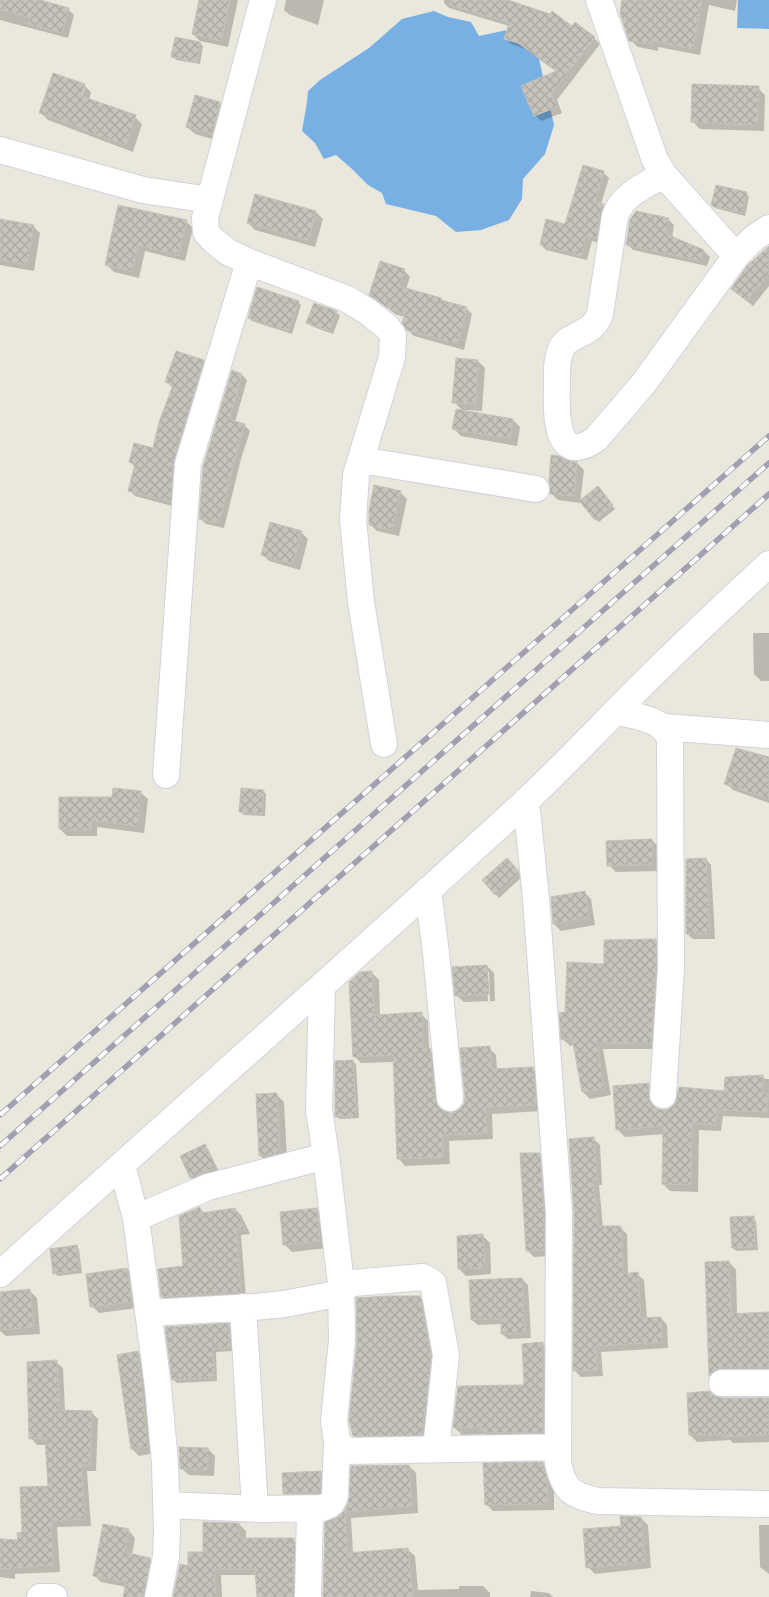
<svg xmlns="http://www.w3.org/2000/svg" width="769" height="1597" viewBox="0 0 769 1597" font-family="Barlow,sans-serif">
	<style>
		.water { fill: #78b0e4 }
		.shadow { fill: #0003; fill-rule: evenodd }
		.building { fill: url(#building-cross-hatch); stroke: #c5c3b6 }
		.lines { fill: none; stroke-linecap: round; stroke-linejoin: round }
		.minor-casing { stroke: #d2d2e1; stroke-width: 28 }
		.minor { stroke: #fff; stroke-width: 26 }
		.rail-casing { stroke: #a19fb2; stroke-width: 5.5 }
		.rail { stroke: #fff; stroke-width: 4; stroke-dasharray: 11; stroke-linecap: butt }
	</style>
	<defs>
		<pattern id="building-cross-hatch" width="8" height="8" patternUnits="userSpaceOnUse" patternTransform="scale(1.25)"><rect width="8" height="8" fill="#c6c3bc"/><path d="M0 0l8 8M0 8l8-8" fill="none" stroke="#aaa8a2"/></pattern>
	</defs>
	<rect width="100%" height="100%" fill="#eae7dc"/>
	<!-- water -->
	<path class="water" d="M738,0h31v29l-32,-1z
		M434,11l14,6 23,5 8,14 28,-6 32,29 15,66 -9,29 -22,25 -1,20 -13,21 -28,10 -25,2 -20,-16 -50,-12 -4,-11 -14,-8 -17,-17 -15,-13 -12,4 -9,-16 -13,-12 5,-29 1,-11 12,-11 49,-32 33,-29z"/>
	<!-- shadow -->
	<path class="shadow" d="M0,0h36l32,9 6,6 -6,23 -68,-18z
		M200,0h38l-10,47 -28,-6 -7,-7z
		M286,0h38l-6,25 -28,-10 -6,-5z
		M444,0h60l69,28 21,10 6,6 -43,56 5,13 -21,8 -6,-6 22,-43 -32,-23 -14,-5 -6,-6 4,-12 -60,-18 -5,-5z
		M665,0h72l-2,11 -26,-6 -9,50 -42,-8v4l-20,-4 -8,-7z
		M176,38l24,5 3,3 -3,18 -24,-4 -3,-4z
		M84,85l7,7 -2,8 46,17 7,7 -9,28 -85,-32 -7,-7zM82,87h3l-5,15 -2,-1z
		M758,88l7,7 -1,36 -64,-2 -7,-7z
		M220,103l7,7 -8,31 -24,-7 -8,-7z
		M603,172l6,6 -8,26 8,6 -7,33 -10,-2 -5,19 -41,-10 -5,-5 25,-19z
		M746,193l3,4 -4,19 -30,-8 -3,-3z
		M119,206l67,15 7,7 -8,33 -40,-10 -6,27 -25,-6 -7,-7z
		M316,212l7,7 -8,28 -60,-17 -7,-7z
		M668,219l6,6 -2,13 32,13 6,6 -3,9 -74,-16 -6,-6z
		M0,220l33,6 7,7 -6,38 -34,-6z
		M769,248v38l-16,20 -21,-17z
		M404,270l6,7 -4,12 35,10 2,3 23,6 6,6 -8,36 -50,-14 -7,-7 -2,-12 -10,-3 -25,-20z
		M298,302l3,3 -9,29 -40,-13 -3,-3z
		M336,312l4,4 -7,18 -22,-8 -3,-4z
		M203,361l6,6 -33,140 -41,-11 -6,-6 6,-23 -5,-5 23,-12 20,-62 -6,-6z
		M478,361l7,7 -3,43 -17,-1v2l48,8 7,7 -3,19 -56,-10 -7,-7 9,-18 -9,-9z
		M242,375l5,5 -12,42 9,3 6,6 -9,28 -17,69 -18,-4 -6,-6z
		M572,463h5l7,7 -4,33 -22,-3 -7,-7z
		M601,491l14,18 -16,13 -4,-3z
		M400,492l7,7 -8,37 -22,-5 -7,-7z
		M301,532l7,7 -8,31 -31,-9 -7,-7z
		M753,633h16v48h-8l-7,-7z
		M769,759v44l-36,-13 -7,-7z
		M263,791l3,3 -1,22 -21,-1 -3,-3z
		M140,792l8,7 -4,34 -47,-6v9h-30l-7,-7 53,-31z
		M652,840l7,7 1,24 -44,1 -7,-7z
		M507,859l14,16v3l-22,20 -16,-18z
		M706,859l5,6 4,74h-22l-6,-5z
		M584,892l7,7 4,26 -34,6 -7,-7z
		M655,940l7,7 -4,102h-55l8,46 -21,4 -7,-7 -8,-47 -5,1 -7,-7 3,-26 40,-48z
		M487,966l7,7 1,28 -31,1 -8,-7zM486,972h3l1,29h-2z
		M372,973l7,7 1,36 41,-2 7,7 1,28 8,7 7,57 8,1 8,-3 5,-7 24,-56 7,7 1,15 36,-1 7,7 3,35 -51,3 1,25 -44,2 1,23 -45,2 -7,-8 -4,-96 -33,1 -7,-7z
		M352,1061l4,3 3,54 -19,1 -4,-3z
		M762,1076l3,3h4v39l-46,-2 -2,15 -22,-1 -1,62 -28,-1 -7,-7 1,-50 -39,3 -7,-7 30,-46 7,7v11l1,7 6,2 63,-19z
		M277,1095l7,7 3,57 -20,3 -7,-7z
		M593,1138l7,7 2,40h-3l4,43 17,-1 7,7 1,40h9l7,6 3,39 14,-1 6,7 1,23 -67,4 2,24 -22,1 -6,-6z
		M205,1146l3,3 10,21 -23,11 -4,-3 -9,-22z
		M539,1154l7,7 4,95 -16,1 -7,-7z
		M200,1208l5,6 30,-5 6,6 9,19 -9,1 5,63 -77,5 -6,-6 21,-30z
		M317,1209l7,8 3,31 -35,4 -7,-7z
		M753,1218l3,3 2,29 -22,1 -3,-3z
		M483,1236l7,7 1,31 -25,2 -7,-7z
		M76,1246l3,3 3,24 -24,3 -4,-3z
		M729,1262l7,8 1,44 32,-1v62l-53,7 -6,-6 -3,-113z
		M127,1269l7,7 4,32 -39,5 -7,-7z
		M522,1279l6,6 3,53 -23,1 -6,-5v-10l-24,1 -6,-5z
		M30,1291l7,7 3,36 -34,2 -6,-5v-38z
		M420,1297l6,7 11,59 -8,78 -68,1 -7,-7z
		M228,1325l4,3 1,23 -17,1 1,29 -40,2 -4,-4z
		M543,1344l7,7v88l-60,1 -6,-6 -22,1 -7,-7 70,-42 -2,-41z
		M138,1352l7,8 10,93 -16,3 -7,-7z
		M56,1362l7,6 2,44h26l7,7 -2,52h-9l4,55 -34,1 3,45 -45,2v5l-15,-2v-37l19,2 30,-55 -2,-42h-10l-6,-7z
		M714,1397l8,2h47v43l-36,1 -3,-3 -33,2 -7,-7z
		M208,1449l7,7 -1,20 -25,-1 -8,-7z
		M542,1464l8,7 4,17v22l-61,1 -7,-7z
		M409,1466l7,7 2,40 -67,5 2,35 54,-4 8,7 3,34 41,-1v-3h24l7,7v4h-166l14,-79z
		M320,1472l7,7v20l-36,1 -7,-7z
		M641,1518l7,7 3,43 -56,6 -7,-7 34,-40z
		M239,1524l7,7v9h48l6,6 -1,51h-41l-1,-22h-36l1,22h-47l14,-30z
		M759,1525h10v49l-9,-7z
		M128,1530l7,8 -3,17 18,4 7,7 -6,31h-27l2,-10 -25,-5 -7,-7z
		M531,1591l18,2 4,4h-23z"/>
	<!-- building -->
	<path class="building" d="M0,0h40l29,8 -7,25 -34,-9 2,-6 -30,-9z
		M199,0h31l-9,41 -29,-7z
		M451,0h57l42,14 2,-3 20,15 3,-4 20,15 -44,57 6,13 -23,9 -13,-30 35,-15 -38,-28 -14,-4 5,-16 -59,-18z
		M622,0h80l-9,49 -42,-9v4l-22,-3 -9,-28z
		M175,37l25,5 -3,20 -26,-5z
		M53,73l32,11 -4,12 55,19 -10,30 -44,-15 1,-2 -44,-15z
		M692,84l67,2 -2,39 -66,-3z
		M195,95l25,7 -8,32 -26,-7z
		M583,165l21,6 -9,31 9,2 -4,9 -4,25 -10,-2 -4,20 -42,-11 6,-26 19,5z
		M716,185l31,7 -5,21 -30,-7 -1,-1z
		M255,194l61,17 -8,30 -61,-18z
		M118,205l69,15 -9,35 -40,-10 -6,26 -27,-6z
		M636,211l33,7 -3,16 38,16 -3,11 -75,-16 4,-25z
		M0,219l34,6 -7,40 -27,-5z
		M769,246v27l-22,28 -16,-12 16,-23z
		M380,261l25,8 -6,17 42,12v2l26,7 -9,37 -52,-14 -4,-7 3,-9 -17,-6 -19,-13z
		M257,287l42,14 -11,30 -40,-13z
		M314,303l23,8 -7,20 -24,-8z
		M176,351l28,9 -30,100 -4,42 -42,-11 7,-27 -6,-2 5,-19 19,5 6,-26 14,-37 -8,-3z
		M456,358l22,2 -3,44 -23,-1z
		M232,370l10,4 -13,45 16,5 -9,29 -17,70 -20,-4 4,-52z
		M456,409l57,10 -3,20 -58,-10z
		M551,455l8,1 14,6 4,-1 -3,35 -24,-2 -1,-12z
		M374,485l27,6 -9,39 -23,-5v-15z
		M598,486l15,19 -18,15 -16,-19z
		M270,522l32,9 -9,33 -32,-9z
		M736,748l33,9v42l-45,-15z
		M113,788l28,3 -4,35 -46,-6v10l-32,-1v-32h53z
		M241,788l23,2 -2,24 -23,-2z
		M652,839l1,25 -46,2 -1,-25z
		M507,858l11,12v4l-23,21 -13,-15z
		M706,858l4,76h-24v-75z
		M585,891l4,27 -36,6 -2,-27z
		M656,939v29l-5,75h-54l7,46 -22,3 -10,-54 -11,2 -2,-27 6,-1 2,-50 37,2v-24z
		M487,965l2,29 -34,2 -3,-29z
		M372,971l2,44 48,-3 1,36h7l5,51 3,7 5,5 9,2 7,-3 5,-6 1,-7 -5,-49 30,-2 1,23 42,-2 3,38 -51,2 2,26 -45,2 2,22 -47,2 -4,-104 -40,2 -4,-75 11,-10z
		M353,1060l3,56 -21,1v-56z
		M763,1075l-1,19h6l-1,18 -51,-2 -1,15 -23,-2 -1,62 -29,-1 1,-58 -47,4 -3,-44 36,-3 -1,11 2,8 5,6 8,2 6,-1 6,-5 4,-17 45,4 1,-14z
		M277,1093l3,60 -21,3 -3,-62z
		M594,1137l3,42h-4l5,47h23l2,48 15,-2 3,46 20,-1 1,25 -67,4 2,24 -24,1 1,-158 -5,-74z
		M205,1144l11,23 -26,11 -10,-22z
		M520,1153h20l4,61v36l-18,1z
		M200,1207l1,6 34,-5 10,21 -9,1 5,62 -80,5 -3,-28 25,-3 -4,-50z
		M317,1208l3,33 -37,4 -3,-33z
		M754,1216l1,31 -23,1 -2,-31z
		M483,1234l2,34 -27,1 -1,-33z
		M77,1245l3,25 -27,4 -3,-25z
		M729,1261l2,53 38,-2v56h-47l-8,2 -5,6 -4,-114z
		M127,1268l5,34 -42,5 -4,-33z
		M522,1278l3,55 -24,1v-15l-30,1 -2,-40z
		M30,1289l4,38 -34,3v-38z
		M389,1296h31l11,60 -9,79 -69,1 -4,-15 8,-80 -1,-43z
		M229,1323l1,25 -17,1 1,29 -42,2 -7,-53z
		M543,1342v90l-61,1 -1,-6 -28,1 5,-42 66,-1 -2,-41z
		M138,1351l10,96 -17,2 -14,-94z
		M57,1360l2,50 33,1 -2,54h-9l4,54 -34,2 2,44 -53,4v-30l18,1 -1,-7 5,-1 -2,-45 28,-1 -3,-48 -16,1 -2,-77z
		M709,1391l6,5 7,2h47v36l-44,3v-3l-36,1 -2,-42z
		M179,1447l29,1 -1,22 -27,-1z
		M543,1462l4,18 1,24 -63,1 -2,-42z
		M409,1465l3,41 -67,6 2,41 61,-5 5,49h-90l2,-75 13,-5 6,-6 4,-8 3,-37z
		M321,1471l-1,21 -37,2 -1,-21z
		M620,1516l21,1 4,45 -59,6 -3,-39 38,-3z
		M203,1522l36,1 1,15h54l-1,59h-36l-2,-28h-41l2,28h-43l7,-33 8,2v-14h15z
		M103,1524l26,5 -5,23 26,6 -7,39h-20l3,-15 -33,-6z"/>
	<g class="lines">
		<defs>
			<path id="minor" d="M263,0l-58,218 1,14 7,8 15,12 21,10 98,37 20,12 20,16 6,8 -1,22 -36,118 -3,45 8,82 23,142
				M599,0l56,160 9,15 72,81
				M0,150l143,40 67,10
				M664,175c-19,10 -42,20 -49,41l-15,98c-7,22 -32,19 -39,35 -5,12 -4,26 -4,39 -1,24 -2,80 39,51l48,-56 92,-127 18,-18 15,-10
				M361,460l175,29
				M616,711c20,6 48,7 54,29l1,228 -8,127
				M664,727l105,8
				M166,775l22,-311 61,-202
				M526,801l10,97 23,315 -1,250c6,27 13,32 40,38l171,3
				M428,890l8,63 14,145
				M322,986l-3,124 7,46 15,128 1,56 -8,81 3,20 9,10 212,-4
				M122,1166l14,52 22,169 7,76 2,69 -1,24 -8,41
				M136,1218l72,-31 118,-31
				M0,1274c174,-157 351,-312 524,-471 32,-30 63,-62 93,-93 49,-50 100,-98 152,-146
				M341,1284l82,-7 10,6 13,72 -10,94
				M243,1307l12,202
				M148,1313l106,-6 30,-3 58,-11
				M722,1383h47
				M166,1505l95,4 61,-1 9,-4 4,-8 2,-55
				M40,1597h14
				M308,1597l2,-87"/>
		</defs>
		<!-- minor casing -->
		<use href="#minor" class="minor-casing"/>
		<!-- minor -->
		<use href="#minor" class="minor"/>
		<defs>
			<path id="rail" d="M0,1115l769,-679
				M0,1146l769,-683
				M0,1179l769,-685"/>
		</defs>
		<!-- rail casing -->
		<use href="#rail" class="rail-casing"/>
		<!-- rail -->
		<use href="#rail" class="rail"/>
	</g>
</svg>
